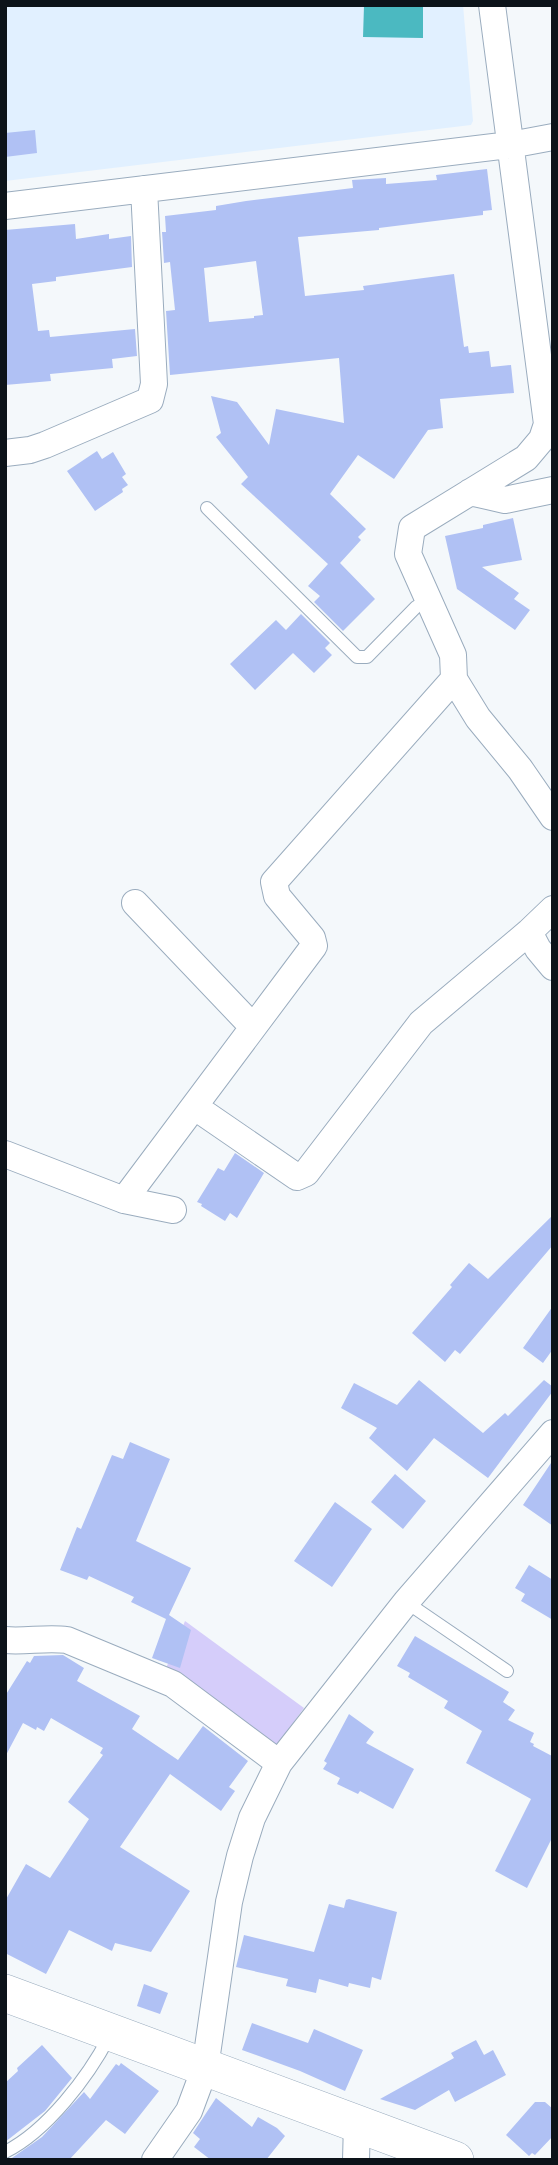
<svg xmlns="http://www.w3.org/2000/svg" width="558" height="2165" viewBox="0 0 558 2165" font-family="Commissioner,sans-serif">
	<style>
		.built { fill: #e1f0ff }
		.green { fill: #d5cdfa }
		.water { fill: #4bb9c1 }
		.building { fill: #b0c1f4; fill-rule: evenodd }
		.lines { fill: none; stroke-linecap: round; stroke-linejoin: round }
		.lane-casing { stroke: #9aacbe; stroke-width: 14 }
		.street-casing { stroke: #9aacbe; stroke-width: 28 }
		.secondary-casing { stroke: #9aacbe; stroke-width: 38 }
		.lane { stroke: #fff; stroke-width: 12 }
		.street { stroke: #fff; stroke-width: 26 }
		.secondary { stroke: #fff; stroke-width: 37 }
	</style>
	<rect width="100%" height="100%" fill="#f4f8fb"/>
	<!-- built -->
	<path class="built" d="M5,5h458l10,116 -2,4 -466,56z"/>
	<!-- green -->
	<path class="green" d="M185,1621l119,87 -26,36h-7l-106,-73z"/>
	<!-- water -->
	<path class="water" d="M364,5h59v33l-60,-1z"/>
	<!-- building -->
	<path class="building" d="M35,130l2,23 -32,4v-24z
		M487,169l5,41 -9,1v4l-104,13v2l-81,7 7,59 59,-6 -1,-4 91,-12 10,73 4,-1 1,7 20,-2 2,16 20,-2 3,28 -74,6 3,29 -15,2 -34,49 -36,-24 -28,39 36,35 -8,8 3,3 -21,23 35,36 -32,32 -29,-29 6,-6 -12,-10 20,-22 -87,-80 7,-7 -32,-40 5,-4 -10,-37 26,6 32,43 7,-36 68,14 -5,-65 -169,17 -4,-64 9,-1 -5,-48 -6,1 -2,-31h4l-1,-16 51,-6v-4l30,-5 107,-13 -1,-8 34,-2v6l51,-4 -1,-5zM256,261l7,54 -9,1v2l-45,4 -5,-54z
		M75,224l1,15 33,-5v5l22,-3 1,31 -76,10v4l-24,3 6,47 11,-1 1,7 85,-8 2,27 -25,3 1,9 -63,6 1,7 -46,4v-155z
		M97,451l5,8 11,-7 13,22 -4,3 6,8 -6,4 1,3 -28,19 -28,-40z
		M513,518l9,42 -40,7 37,26 -5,6 16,11 -15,20 -58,-41 -12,-53 38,-8v-3z
		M301,614l29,29 -5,5 7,7 -18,18 -21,-20 -38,37 -25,-26 46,-44 10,10z
		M235,1153l29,20 -27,45 -7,-5 -5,8 -24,-15 1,-2 -5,-2 21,-34 6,3z
		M553,1215v30l-93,109 -5,-4 -10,12 -33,-29 40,-46 -2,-2 19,-22 19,16z
		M553,1306v43l-10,14 -20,-15z
		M419,1380l64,53 22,-20 3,3 36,-36 9,7v4l-65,87 -54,-40 -27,33 -38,-33 8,-10 -36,-20 13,-25 43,22z
		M130,1442l40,17 -34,82 55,27 -22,47 22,15 -11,38 -28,-10 14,-39 -35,-17 3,-5 -45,-21 -2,4 -27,-10 17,-43 4,2 31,-74 11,4z
		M553,1460v66l-30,-21z
		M395,1474l31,27 -23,28 -32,-27z
		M335,1502l37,27 -40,58 -38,-26z
		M529,1565l24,15v40l-32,-19 4,-7 -10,-6z
		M415,1636l94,56 -6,10 12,8 -7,10 26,13 -4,9 4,2 -1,2 19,10 1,-1v81l-26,52 -32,-17 36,-72 -65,-36 16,-32 -38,-23 4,-7 -40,-24 2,-4 -13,-7z
		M63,1655l21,13 -7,13 63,35 -8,13 46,31 25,-34 45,35 -19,26 6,4 -14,20 -51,-37 -50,73 70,44 -39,61 -36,-9 -3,8 -43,-21 -23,44 -41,-21v-52l21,-37 24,14 39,-59 -21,-17 35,-47 -3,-2 3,-5 -52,-30 -7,13 -7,-4 -1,3 -13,-7 -18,34v-61l22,-35 3,2 4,-7z
		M349,1714l25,18 -8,11 48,26 -21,40 -33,-18 -2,3 -21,-10 3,-6 -17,-9 4,-6 -3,-2z
		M349,1899l48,13 -16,68 -9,-3 -2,11 -21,-5 -1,4 -29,-8 -3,14 -30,-7 2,-7 -52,-12 8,-32 70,17 15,-48 15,4 2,-8z
		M144,1984l24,9 -8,21 -23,-8z
		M252,2023l56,20 6,-14 49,21 -18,41 -45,-20 -58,-21z
		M476,2040l8,15 9,-5 13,25 -51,27 -6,-12 -34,20 -35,-11 74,-41 -3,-5z
		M42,2045l30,33 -27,33 -40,31v-59l13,-12 -1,-3z
		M121,2063l38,28 -34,43 -19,-14 -37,40h-60l33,-23 42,-45 6,7 26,-35 3,2z
		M216,2098l36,29 6,-10 19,11 8,8 -19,24h-55l-17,-13 6,-8 -7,-6z
		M535,2102h10l8,7v27l-18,19 -3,-2 -3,3 -23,-21z"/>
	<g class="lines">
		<defs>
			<path id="lane" d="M207,508l150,149h10l49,-50 12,-7
				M406,1602l101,69
				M5,2152c42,-21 83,-75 104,-115"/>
			<path id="street" d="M492,5l55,419 -5,15 -16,19 -114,70 -4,26 45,101 1,24 24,39 42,51 33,48
				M5,206l505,-61 43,-8
				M5,453l25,-3 15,-5 105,-45 4,-16 -10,-195
				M470,492l35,8 48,-10
				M135,903l118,124
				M529,932l9,17 15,18
				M195,1107l102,70 9,-4 115,-150 108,-91 24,-23
				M5,1154l119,46 190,-254 -2,-8 -35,-42 -3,-14 180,-203
				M124,1200l49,10
				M5,1640c21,2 41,-3 62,0l106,44 106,79
				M155,2160l34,-49 16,-43 24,-166 11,-46 12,-38 27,-55 127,-161 147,-169
				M356,2160l1,-37"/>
			<path id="secondary" d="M5,1993l450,167"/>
		</defs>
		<!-- lane casing -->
		<use href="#lane" class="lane-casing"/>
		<!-- street casing -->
		<use href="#street" class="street-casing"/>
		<!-- secondary casing -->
		<use href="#secondary" class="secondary-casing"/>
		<!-- lane -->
		<use href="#lane" class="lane"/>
		<!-- street -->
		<use href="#street" class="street"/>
		<!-- secondary -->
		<use href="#secondary" class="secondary"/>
	</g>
	<!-- border -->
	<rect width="558" height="2165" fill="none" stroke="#0c1319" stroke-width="14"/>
</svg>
